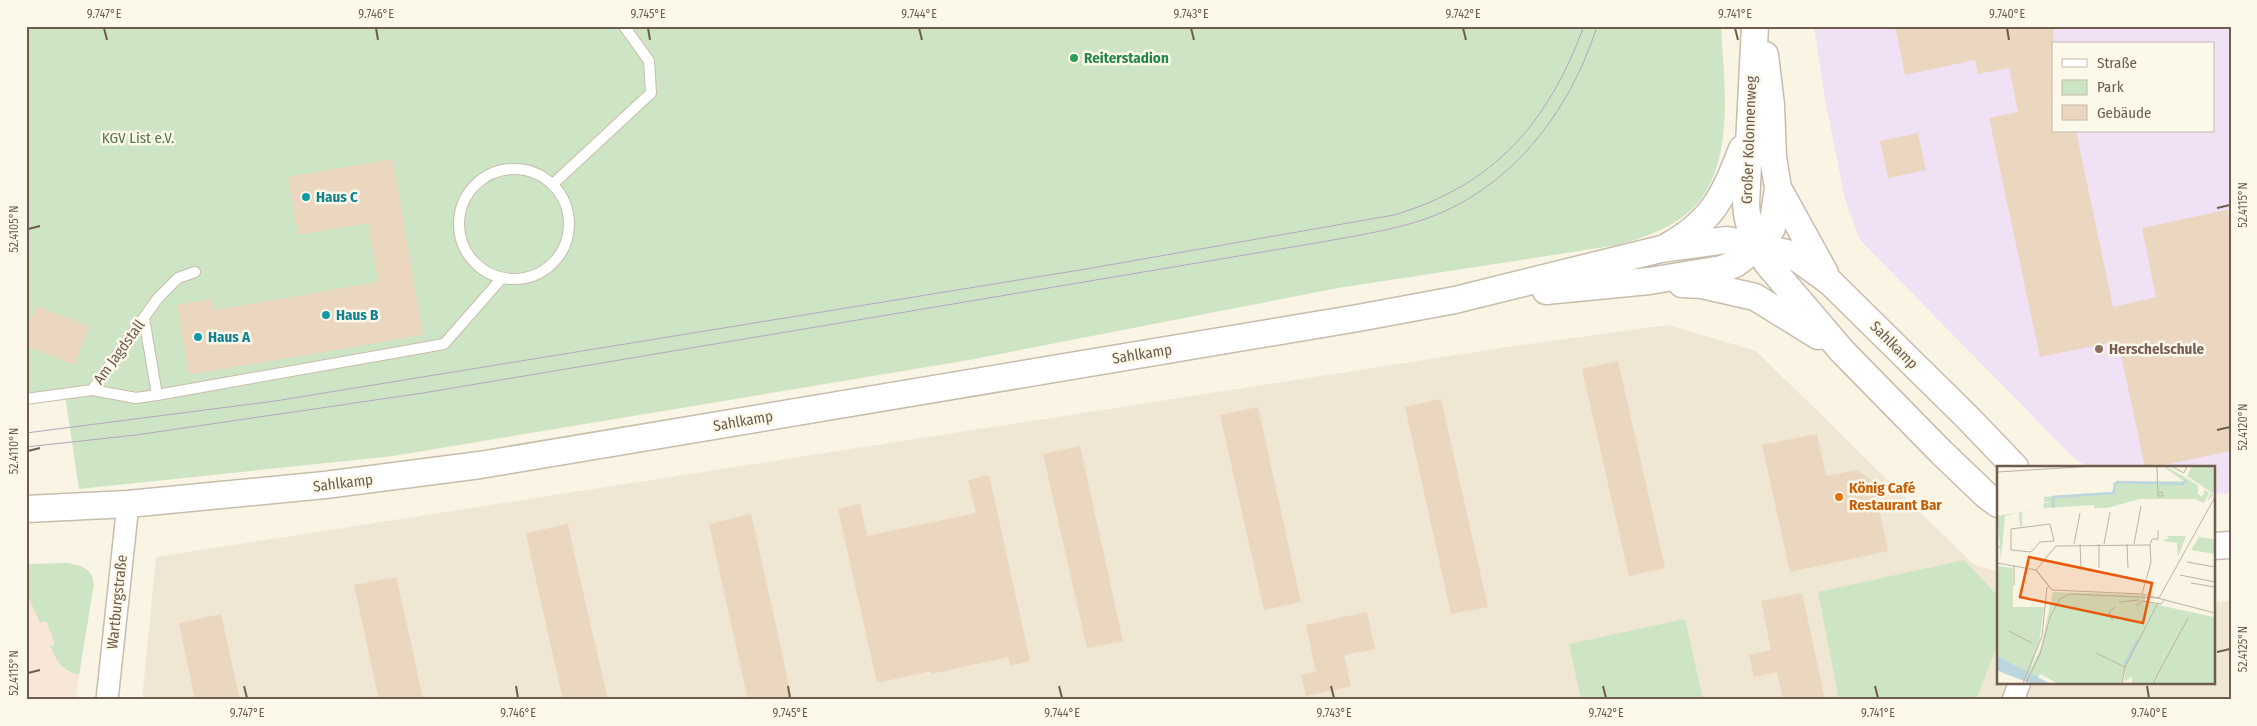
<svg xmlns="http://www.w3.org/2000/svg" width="2257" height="726" viewBox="0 0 2257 726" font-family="'Fira Sans Condensed',sans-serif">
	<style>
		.residential { fill: #f0e6d4 }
		.commercial { fill: #f8e7d9 }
		.education { fill: #f0e1f5; fill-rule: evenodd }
		.green { fill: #cee5c5 }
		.building { fill: #ebd6bf }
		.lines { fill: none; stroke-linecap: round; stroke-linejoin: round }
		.service-casing { stroke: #c8bcac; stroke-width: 12 }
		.minor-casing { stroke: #c8bcac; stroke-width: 24 }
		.tertiary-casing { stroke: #c8bcac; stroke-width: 29 }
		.service { stroke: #fff; stroke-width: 10 }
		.minor { stroke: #fff; stroke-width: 21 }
		.tertiary { stroke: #fff; stroke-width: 26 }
		.tram { stroke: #b7a5c1; stroke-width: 1 }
		.ticks { fill: none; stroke: #6e5d4d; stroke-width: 2 }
		.leisure-dot { fill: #2e9e5b; stroke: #fcf8ea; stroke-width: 2 }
		.culture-dot { fill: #0f9aa8; stroke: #fcf8ea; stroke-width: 2 }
		.education-dot { fill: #8d6e63; stroke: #fcf8ea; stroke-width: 2 }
		.food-dot { fill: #e8710a; stroke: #fcf8ea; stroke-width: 2 }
		.labels { text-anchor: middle; stroke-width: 5; stroke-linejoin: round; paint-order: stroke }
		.leisure-label { font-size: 15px; font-weight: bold; fill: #27864d; stroke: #fcf8ea; text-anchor: start }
		.park-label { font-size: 15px; fill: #52794a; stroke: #fcf8ea }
		.street-label { font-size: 15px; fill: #6e5d4d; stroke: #fcf8ea }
		.culture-label { font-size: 15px; font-weight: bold; fill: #0d838f; stroke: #fcf8ea; text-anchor: start }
		.education-label { font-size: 15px; font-weight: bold; fill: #785e54; stroke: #fcf8ea; text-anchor: start }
		.food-label { font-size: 15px; font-weight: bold; fill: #c56008; stroke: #fcf8ea; text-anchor: start }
		.inset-river { fill: none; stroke: #bcd6e0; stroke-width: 2.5 }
		.inset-road { fill: none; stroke: #bdb3a3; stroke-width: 1 }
		.view { fill: #e8590c; fill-opacity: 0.15; stroke: #e8590c; stroke-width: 2.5 }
		.inset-edge { fill: none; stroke: #6e5d4d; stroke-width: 2.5 }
		.neatline { fill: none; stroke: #6e5d4d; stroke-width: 2 }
		.ticks-label { font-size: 12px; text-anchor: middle; fill: #6e5d4d }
	</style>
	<rect width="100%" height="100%" fill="#f9f4e4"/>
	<!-- residential -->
	<path class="residential" d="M1668,325l88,26 217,213 25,8v110h215v-80l18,-1v99h-2089l14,-143 1358,-211z"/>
	<!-- commercial -->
	<path class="commercial" d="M26,599l4,2 10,22 6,-3 10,24 -6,2 18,26 11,3 -3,25h-50z"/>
	<!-- education -->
	<path class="education" d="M1814,26h417v467l-18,1v-27h-125l-14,-9 -214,-218 -15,-41 -20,-100zM2053,44h160v87h-160z"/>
	<!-- green -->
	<path class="green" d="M26,26h1695c3,59 17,149 -37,190 -20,15 -43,22 -66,29l-280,43 -369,72 -576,96 -314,33 -15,-100 -38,6z
		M1964,560l34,36v47l-22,57h-137l-21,-108z
		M67,563c14,2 25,5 27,21l-15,91c-18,-5 -22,-13 -29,-29l5,-2 -9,-23 -6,2 -10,-22 -4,-2v-35z
		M1685,619l18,81h-122l-12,-56z"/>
	<!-- building -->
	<path class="building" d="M1895,26h158v105h23l37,176 43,-10 -14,-69 89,-19v242l-77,16h-9l-27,-126 -78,16 -51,-239 29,-6 -9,-44 -31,6 -3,-14 -70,15z
		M1918,133l8,37 -38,8 -8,-37z
		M393,159l30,176 -234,40 -12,-70 35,-6 2,11 164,-28 -10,-59 -70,12 -10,-58z
		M37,306l52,20 -15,39 -48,-19v-15z
		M1618,361l47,207 -36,8 -47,-207z
		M1441,399l47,208 -37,7 -46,-207z
		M1258,407l43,195 -37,8 -44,-195z
		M1817,434l9,42 31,-6 16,11 15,70 -98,21 -28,-127z
		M1080,446l43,195 -36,7 -44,-194z
		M989,475l41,186 -20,5 -2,-9 -77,17v-3l-54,12 -39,-174 22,-5 7,32 109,-23 -8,-33z
		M751,514l30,134 11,52h-44l-39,-176z
		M568,524l6,29 34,147h-45l-31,-138 -6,-29z
		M396,577l15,66 12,57h-44l-25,-115z
		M1802,593l23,107h-42l-6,-28 -23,5 -5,-22 22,-5 -10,-49z
		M1367,612l8,37 -31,6 7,31 -45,10 -5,-21 15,-3 -10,-47z
		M221,614l19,86h-45l-16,-77z"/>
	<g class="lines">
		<defs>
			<path id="service" d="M459 224a55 55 0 1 1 110 0a55 55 0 1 1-110 0Z
				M553,184l98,-91 -2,-32 -25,-35
				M92,390l44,8 21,-3 -13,-77
				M157,395l287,-51 58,-66
				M26,399l66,-9 66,-92 20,-20 17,-6"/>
			<path id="minor" d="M107,700l21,-196
				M2013,700l7,-18"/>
			<path id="tertiary" d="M1755,26l-9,178c1,22 10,40 21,59l75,88 99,101 46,44 11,8
				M1778,188l47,85
				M1668,246c45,-25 56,-51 74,-97
				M1682,284l20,1 53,12 63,39
				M1546,291l103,-10 73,-12 13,-5 23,-17 14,-19 6,-40 -5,-31 -2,-52 -6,-50
				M26,509l102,-5 197,-19 155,-20 878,-147 97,-18 206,-51 66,-9 64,14 39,28 138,136 47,49
				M2213,546l18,-1"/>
		</defs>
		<!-- service casing -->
		<use href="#service" class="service-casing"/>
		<!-- minor casing -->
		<use href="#minor" class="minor-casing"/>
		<!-- tertiary casing -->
		<use href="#tertiary" class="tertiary-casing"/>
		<!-- service -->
		<use href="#service" class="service"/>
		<!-- minor -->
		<use href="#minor" class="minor"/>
		<!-- tertiary -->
		<use href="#tertiary" class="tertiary"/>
		<!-- tram -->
		<path class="tram" d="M26,433l249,-32 811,-132 308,-54c101,-30 154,-92 190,-189
			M26,447l110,-12 287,-42 899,-151c32,-6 66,-11 97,-21 89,-28 151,-108 178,-195"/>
	</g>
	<!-- ticks -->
	<path class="ticks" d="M104,28l3,12M376,28l2,12M648,28l2,12M919,28l3,12M1191,28l3,12M1463,28l3,12M1735,28l3,12M2007,28l2,12M2217,208l13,-3M28,229l12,-3M2217,430l13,-3M28,451l12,-3M2217,652l13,-3M28,673l12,-3M244,686l3,12M516,686l2,12M788,686l2,12M1059,686l3,12M1331,686l3,12M1603,686l3,12M1875,686l3,12M2147,686l2,12"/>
	<!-- markers -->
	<circle class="leisure-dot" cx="1074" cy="58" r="5"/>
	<g class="culture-dot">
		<circle cx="306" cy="197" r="5"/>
		<circle cx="326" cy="315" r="5"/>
		<circle cx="198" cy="337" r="5"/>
	</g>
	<circle class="education-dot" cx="2099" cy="349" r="5"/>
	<circle class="food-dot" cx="1839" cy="497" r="5"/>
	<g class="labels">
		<!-- leisure labels -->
		<g class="leisure-label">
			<text x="1084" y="63">Reiterstadion</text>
		</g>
		<!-- park labels -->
		<g class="park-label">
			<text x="138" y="143">KGV List e.V.</text>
		</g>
		<!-- street labels -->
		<g class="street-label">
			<text transform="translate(1749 140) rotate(-88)" y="5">Großer Kolonnenweg</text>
			<text transform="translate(1894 345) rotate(45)" y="5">Sahlkamp</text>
			<text transform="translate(119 352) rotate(-54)" y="5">Am Jagdstall</text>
			<text transform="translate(1142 354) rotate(-9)" y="5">Sahlkamp</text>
			<text transform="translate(743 421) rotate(-10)" y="5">Sahlkamp</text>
			<text transform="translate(343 483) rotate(-7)" y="5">Sahlkamp</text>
			<text transform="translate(117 602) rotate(-84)" y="5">Wartburgstraße</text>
		</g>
		<!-- culture labels -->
		<g class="culture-label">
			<text x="316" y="202">Haus C</text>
			<text x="336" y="320">Haus B</text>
			<text x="208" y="342">Haus A</text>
		</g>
		<!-- education labels -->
		<g class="education-label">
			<text x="2109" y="354">Herschelschule</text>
		</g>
		<!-- food labels -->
		<g class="food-label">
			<text x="1849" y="493">König Café<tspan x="1849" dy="17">Restaurant Bar</tspan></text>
		</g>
	</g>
	<!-- overview -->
	<g transform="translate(1997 466)">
		<rect width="218" height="218" fill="#f9f4e4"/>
		<path d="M195,0h22v26l-3,1 3,2 -7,6 4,-9 -24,-16zM170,1l31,18v9l4,3 3,-7 4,3 -5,10 -9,-4h-55l-33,9h-13v-3l-51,3 1,-5 8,-1h-8v-5l69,-5v-10l71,-1 -19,-13zM45,42l-20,4v13l4,1h-6l-1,-14 -14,4 -4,44 -1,-12h-3l3,-3 -3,-29zM170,70h19l-8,21 -1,-14 -14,-2 6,-3zM202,71l15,2v15l-23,-4zM0,100l16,2v39h31l-5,36 -9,27 11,-23 12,-55 74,2 18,1v6l18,5 51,11v66h-82v-7l-8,6 2,-14 -4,15h-65l-17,-9 -2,4 -41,-22z" fill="#cee5c5"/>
		<path d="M0,190l52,27h-19l-27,-10 -6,-3z" fill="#bcd6e0"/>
		<path class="inset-river" d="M162,17l24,1 3,-4M56,42v-11l60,-4 4,-11 40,1M128,198l12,-24"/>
		<path class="inset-road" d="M160,0l1,30h5l-1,-4 -4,1M174,0l13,7 3,-7M0,6l97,-6M53,58l4,17 -14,1 -9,10 -20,-2v-21zM77,78l6,-31M83,78l1,24M107,78l6,-32M130,78l1,24M137,78l7,-38M153,79l2,-6h6v-9M190,96l28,5M0,97l39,7 14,18M17,99v20M102,102v-24M39,104l20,-24 94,-1M40,105l15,19 90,4 73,19M183,109l35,7M194,117l24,4M145,128l9,-32 -1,-17M122,136l20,-2M139,140l7,-5 18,3 4,-5M116,155l-4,-9 6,-5M12,165l23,12M99,187l29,14M26,217l19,-47 5,-49M29,217l14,-29 10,-37 10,-18 10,-5 89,4 56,-101M125,217l3,-16 33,-64M156,217l35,-65"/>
		<path class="view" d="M32,91l123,26 -9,40 -123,-26z"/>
		<rect width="218" height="218" class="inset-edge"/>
	</g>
	<!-- border -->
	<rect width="2257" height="726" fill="none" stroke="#fcf8ea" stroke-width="55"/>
	<!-- legend -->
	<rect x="2052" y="42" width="162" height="90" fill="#fcf8ea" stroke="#c3baab"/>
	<rect x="2062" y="59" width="25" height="8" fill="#ffffff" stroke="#c3baab"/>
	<text x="2097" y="68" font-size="15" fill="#6e5d4d">Straße</text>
	<rect x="2062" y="80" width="25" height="15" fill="#cee5c5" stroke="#c3baab"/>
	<text x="2097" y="92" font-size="15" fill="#6e5d4d">Park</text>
	<rect x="2062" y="105" width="25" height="15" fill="#ebd6bf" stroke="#c3baab"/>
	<text x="2097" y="118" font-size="15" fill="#6e5d4d">Gebäude</text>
	<rect x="28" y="28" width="2202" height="670" class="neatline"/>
	<g class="ticks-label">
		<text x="104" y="18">9.747°E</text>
		<text x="376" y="18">9.746°E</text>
		<text x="648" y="18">9.745°E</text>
		<text x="919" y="18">9.744°E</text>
		<text x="1191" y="18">9.743°E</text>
		<text x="1463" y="18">9.742°E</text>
		<text x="1735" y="18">9.741°E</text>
		<text x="2007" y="18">9.740°E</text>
		<text transform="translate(2243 205) rotate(-90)" y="4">52.4115°N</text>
		<text transform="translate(14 229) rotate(-90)" y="4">52.4105°N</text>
		<text transform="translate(2243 427) rotate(-90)" y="4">52.4120°N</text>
		<text transform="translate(14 451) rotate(-90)" y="4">52.4110°N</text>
		<text transform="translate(2243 649) rotate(-90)" y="4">52.4125°N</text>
		<text transform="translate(14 673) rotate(-90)" y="4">52.4115°N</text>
		<text x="247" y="717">9.747°E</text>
		<text x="518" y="717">9.746°E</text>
		<text x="790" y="717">9.745°E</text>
		<text x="1062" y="717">9.744°E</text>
		<text x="1334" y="717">9.743°E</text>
		<text x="1606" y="717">9.742°E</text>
		<text x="1878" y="717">9.741°E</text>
		<text x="2149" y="717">9.740°E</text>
	</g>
</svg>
